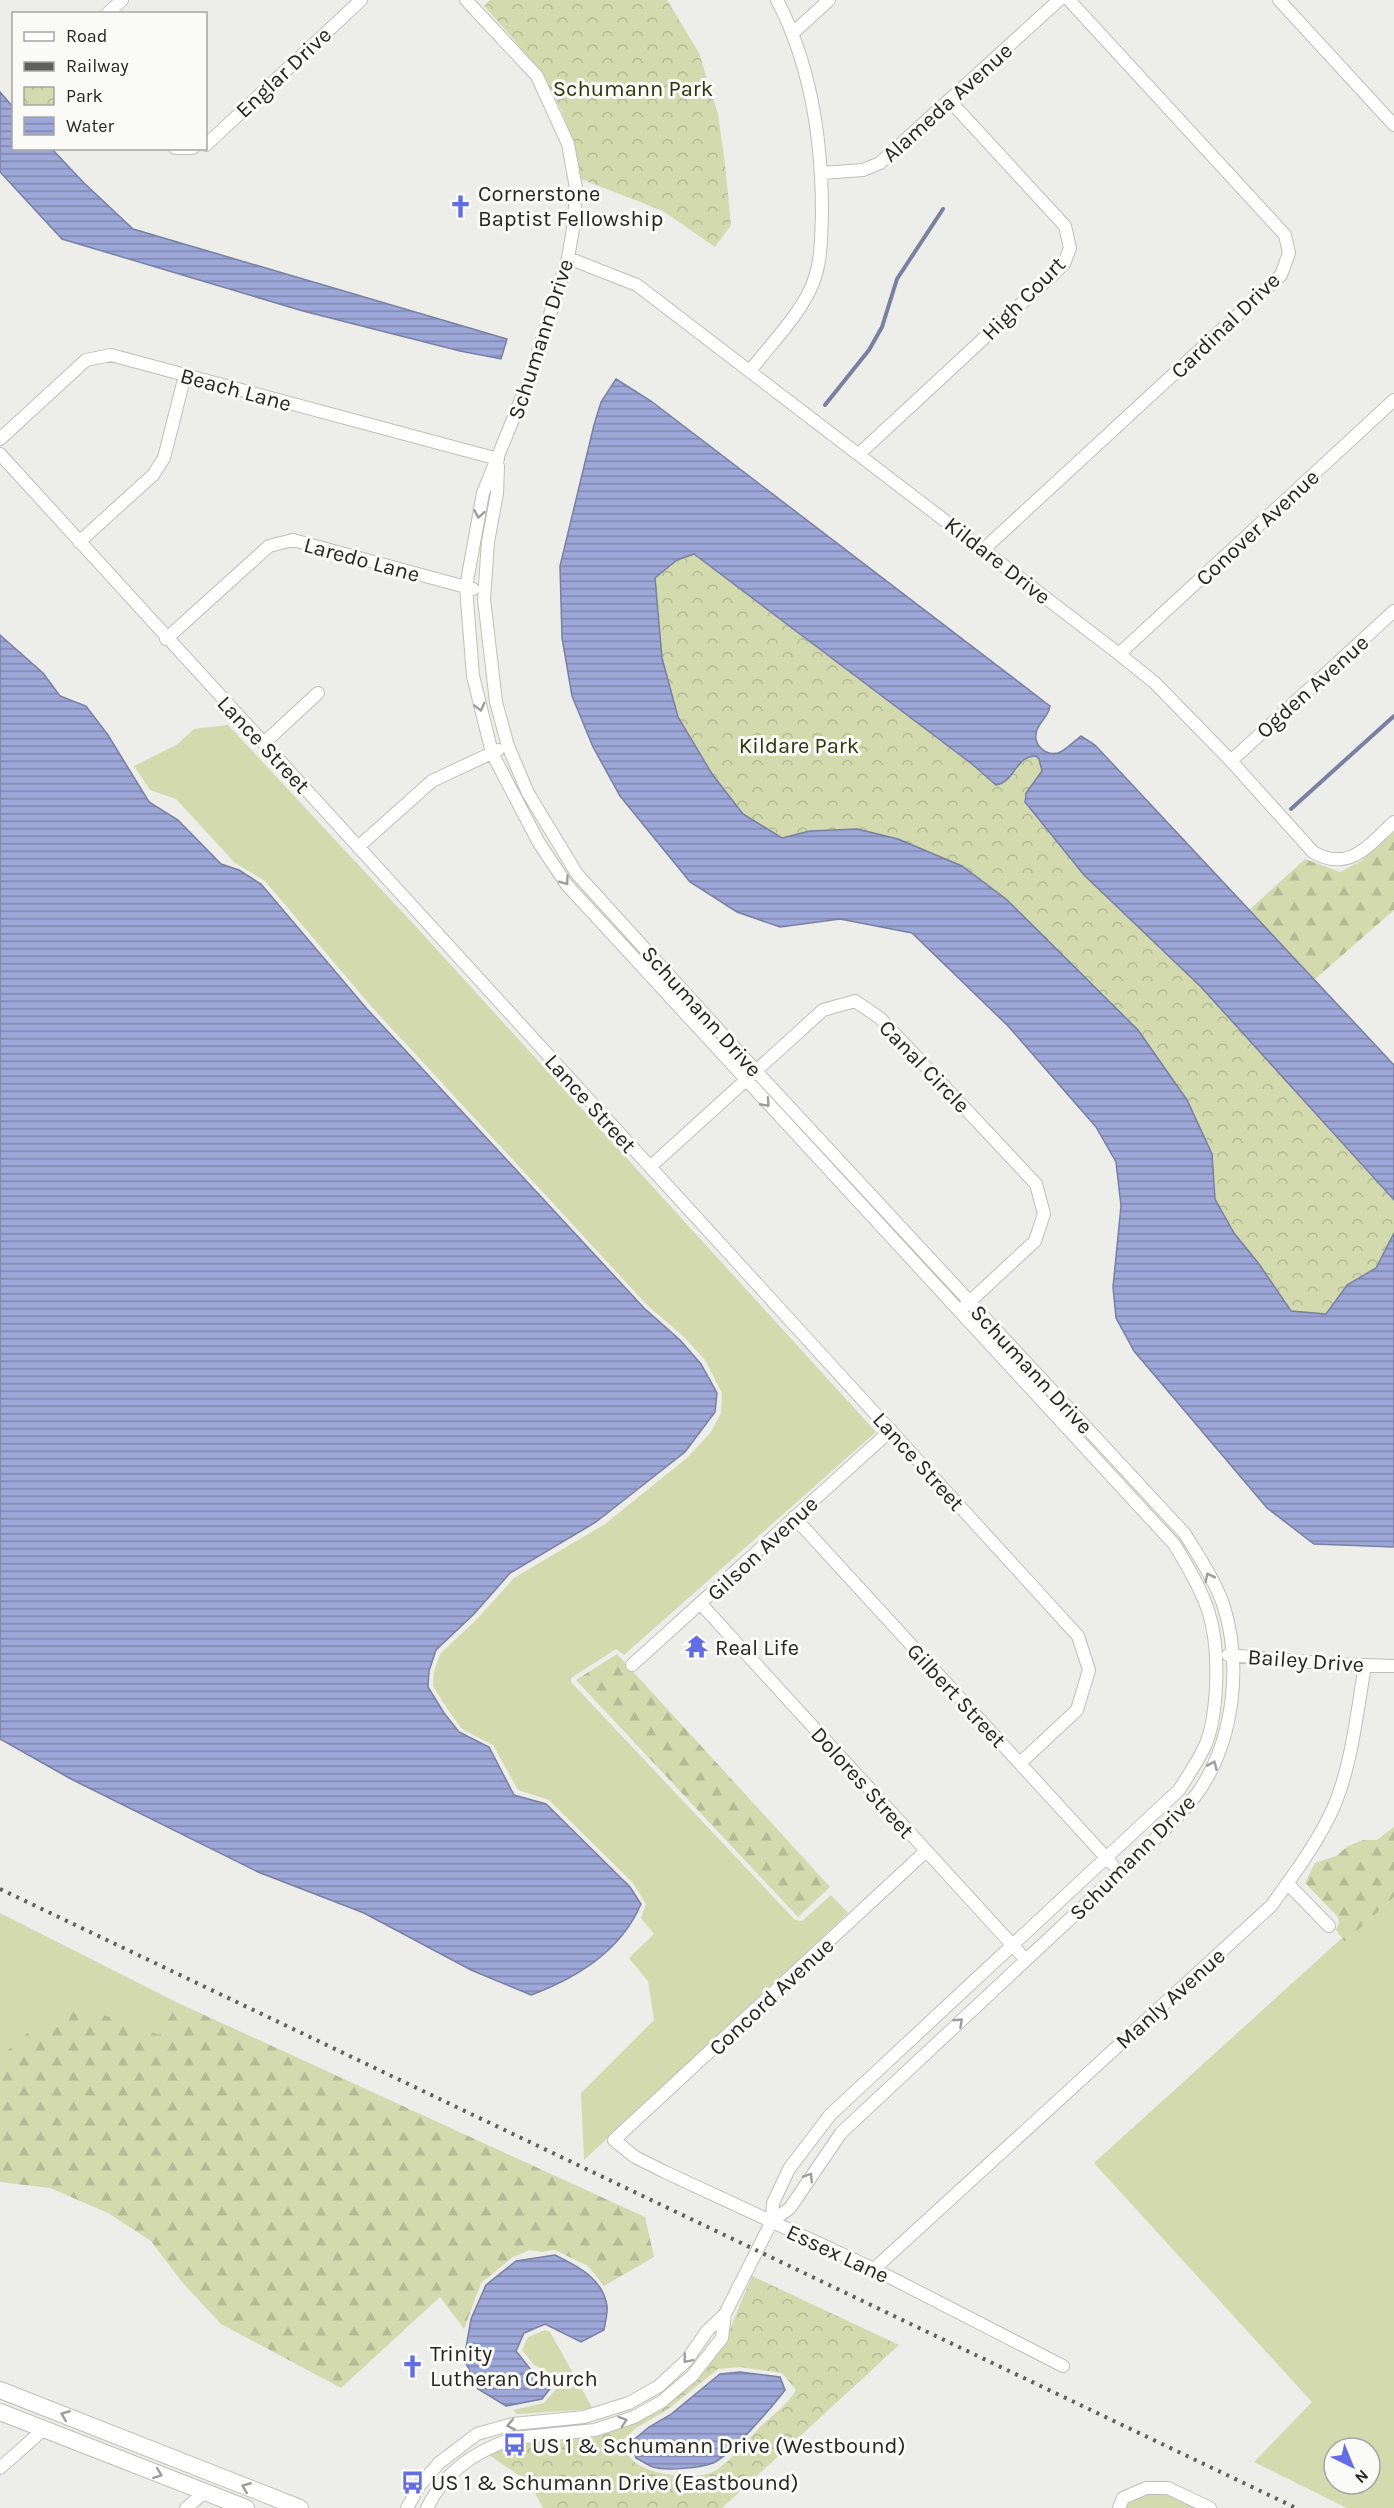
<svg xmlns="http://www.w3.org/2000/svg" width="1394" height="2508" viewBox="0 0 1394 2508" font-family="Karla,sans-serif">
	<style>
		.grass { fill: #d2daae; fill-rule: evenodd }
		.forest { fill: url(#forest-firs) }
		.park { fill: url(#park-crowns); fill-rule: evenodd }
		.water { fill: url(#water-rules); stroke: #7980a2; stroke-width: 1.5 }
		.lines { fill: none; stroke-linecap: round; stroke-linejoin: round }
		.stream { stroke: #7980a2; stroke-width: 4 }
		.minor-casing { stroke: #bebfba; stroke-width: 14 }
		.major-casing { stroke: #bebfba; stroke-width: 18 }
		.minor { stroke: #fff; stroke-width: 12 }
		.major { stroke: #fff; stroke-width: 16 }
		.rail { stroke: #5f5f5c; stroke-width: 4; stroke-dasharray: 3 6; stroke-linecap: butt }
		.oneway { stroke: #9d9d9c }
		.labels { text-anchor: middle; stroke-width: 6; stroke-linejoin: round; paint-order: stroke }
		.street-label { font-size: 22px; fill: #252523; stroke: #fafbf6 }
		.park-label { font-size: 22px; fill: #2f340b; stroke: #fafbf6 }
		.poi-label { font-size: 22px; fill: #252523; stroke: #fafbf6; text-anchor: start }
	</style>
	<defs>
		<pattern id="forest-firs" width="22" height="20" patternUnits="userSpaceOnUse" patternTransform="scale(1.5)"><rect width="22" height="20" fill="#d2daae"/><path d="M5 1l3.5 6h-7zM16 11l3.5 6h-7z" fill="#b4bb95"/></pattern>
		<pattern id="park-crowns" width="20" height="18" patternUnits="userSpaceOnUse" patternTransform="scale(1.5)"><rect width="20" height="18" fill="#d2daae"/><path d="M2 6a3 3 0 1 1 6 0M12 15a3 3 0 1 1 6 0" fill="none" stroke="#b4bb95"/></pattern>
		<pattern id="water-rules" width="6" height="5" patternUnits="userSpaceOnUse" patternTransform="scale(1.5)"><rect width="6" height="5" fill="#9da7d8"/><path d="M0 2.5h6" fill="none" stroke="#8088af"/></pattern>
	</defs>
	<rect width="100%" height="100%" fill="#edeee9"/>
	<!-- grass -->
	<path class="grass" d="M228,725l191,205 457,502 -252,223 -8,-6 -45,29v4l224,238 7,1 29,-26 17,18 -264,247 -3,-67 73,-73 -6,-39 -19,-23 25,-24 -13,-16 5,-14 -13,-21 -84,-83 -31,-10 -25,-45 -31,-16 -14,-19 -15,-24 1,-14 6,-18 38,-36 36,-40 91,-54 83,-67 23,-25 10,-19 1,-20 -17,-33 -22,-24 -36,-31 -276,-299 -106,-125 -30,-18 -59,-64 -26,-9 -16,-24 44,-22 16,-15z
		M1394,1897v611h-47l-93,-46 58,-60 -218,-239 248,-225 3,4zM1334,2448h36v36h-36z
		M0,1913l178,90 -19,33 -41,-17 -118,38z
		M545,2330l5,2 43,77 -76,5 -4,-4 31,-7 17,-20 -2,-6 -25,-12 -12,-15 6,-13z
		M1148,2494h19l29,14h-70l2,-5z"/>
	<!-- forest -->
	<path class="forest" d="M1394,832v78l-80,70 -65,-70 56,-51 35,13 21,-11z
		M617,1654l213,233 -32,30 -222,-237z
		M1394,1827v70l-49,45 -9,-12 3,-7 -1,-6 -33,-34 10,-20 21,-7 12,-10 15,-6h14z
		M178,2003l467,214 9,40 -50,29 -16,-20 -33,-16 -14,2 -11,-2 -17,7 -32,26 -17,46 -24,-32 -99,91 -120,-64 -39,-42 -31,-41 -43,-28 -58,-25 -50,-6v-125l38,-33 33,-17 47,12 41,16z"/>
	<!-- park -->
	<path class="park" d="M490,0h177l32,53 19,61 7,50 6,61 -16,22 -52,-36 -82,-32c-12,-79 -46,-116 -97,-173z
		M694,554l278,210 24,21 18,-13 10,-14 12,-2 3,3 3,12 -18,26 1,5 59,73 117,112 193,213v33l-18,35 -29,17 -21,29 -35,-3 -32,-47 -25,-31 -19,-34 -3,-45 -145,-193 -61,-62 -44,-33 -64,-27 -88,-8 -28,7 -39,-24 -31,-40 -34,-57 -16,-59 -7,-80 22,-18z
		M752,2276l147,69 -177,163h-179l-14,-26 -40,-27 28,-11 91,-12 38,-15 49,-36 27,-33zM740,2367l42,6 14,17c-8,14 -23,25 -35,36 -14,14 -27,32 -43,43 -16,12 -58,7 -75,-2 -11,-5 -20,-15 -19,-28l12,-11 31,-18 51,-41z"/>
	<!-- water -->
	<path class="water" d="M0,92l13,15 1,41 38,1 31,33 50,47 374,110 -6,20 -41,-8 -157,-40 -241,-72 -62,-67z
		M616,379l35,22 399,305c-1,10 -10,15 -13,24 -5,13 7,26 21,23 7,-2 16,-12 23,-17l14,9 299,320v135l-193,-213 -117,-112 -59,-73 1,-9 16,-22 -3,-12 -3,-3c-21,0 -21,26 -40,29l-24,-21 -278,-210 -17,6 -22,18 7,80 16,59 34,57 31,40 39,24 28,-7 47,-2 41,10 64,27 44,33 132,131 49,70 25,54 3,45 19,34 25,31 32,47 35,3 21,-29 29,-17 18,-35v314l-80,-3 -47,-36 -133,-157 -18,-33 -3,-31 8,-81 -5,-44 -20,-35 -88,-101 -96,-93 -72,-14 -60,8 -43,-15 -47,-30 -70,-86 -27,-49 -21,-51 -10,-58 -2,-72 34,-141 7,-23z
		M0,635l43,38 17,23 26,10 22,29 41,67 29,18 43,44 18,6 22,14 106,125 277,299 36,32 21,24 16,29 -2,19 -30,40 -89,70 -86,51 -36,41 -38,36 -7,21 -1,16 16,26 15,19 30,15 25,48 32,9 84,83 11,17c-20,47 -64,74 -110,91l-60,-25 -107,-57 -106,-41 -187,-93 -71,-40z
		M555,2255c22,11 48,23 52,51 1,7 -2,17 -3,24l-23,12 -36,-18 -21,9 -8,18 15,19 25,11 -14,18 -36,7 -28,-17 -14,-30 7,-40 15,-34 30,-24z
		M740,2372l40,5 5,13c-13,17 -54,65 -72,73 -12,5 -47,8 -60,4 -6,-2 -11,-6 -17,-9l-5,-16 18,-15 21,-12 50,-41z"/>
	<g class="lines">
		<!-- stream -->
		<path class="stream" d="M825,405l44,-55 13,-23 15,-48 46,-70
			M1291,809l103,-93"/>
		<defs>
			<path id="minor" d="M1279,0l115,125
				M107,14l15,-14
				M793,33l36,-33
				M206,145l155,-145
				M175,148h18
				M822,173l41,-3 17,-7 179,-163
				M568,258l69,27 482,369 36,29 76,78 82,91c36,21 56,-7 81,-30
				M750,371c20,-26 46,-52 60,-81 12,-25 11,-51 12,-77 0,-72 -11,-148 -45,-213
				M0,439l86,-79 25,-5 387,104
				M0,454l1078,1182 11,34 -12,40 -57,53
				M859,454l205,-190 6,-16 -5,-22 -115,-125
				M498,466l-1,27 -9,49 -4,57 12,103 12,44 20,47 49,81 179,197 429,463c14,23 31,48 39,73 18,59 10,132 -25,184 -14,20 -33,37 -50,54l-308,288 -51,75 -18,13
				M79,542l74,-67 11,-17 21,-83
				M984,549l297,-274 8,-22 -4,-18 -216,-235
				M166,639l103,-93 24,-6 180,49
				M1119,654l275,-254
				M264,743l54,-50
				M1231,761l163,-150
				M358,847l74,-66 66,-31
				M650,1167l173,-157 32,-9 25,17 156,166 8,30 -9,27 -70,65
				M794,1517l318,347
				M701,1604l325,356
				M1228,1655l105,9 61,2
				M632,1665l259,-235
				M926,1851l-312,289 21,17 30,15 209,97 189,97
				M1287,1883l42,43
				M874,2269l397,-363c21,-29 42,-57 58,-89 22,-43 28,-105 36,-152
				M0,2468l44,-39
				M186,2508l19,-16
				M407,2508l12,-22 20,-23 38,-29 36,-10 71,-7 45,-14 30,-17 28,-26 20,-29 18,-17 47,-93 1,-18 16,-34 41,-54 349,-325c9,-14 19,-29 26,-44 8,-18 10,-40 11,-59 3,-63 -9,-90 -42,-143l-607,-659 -28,-42 -47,-90 -19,-77 -7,-89 17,-94 46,-113 39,-122 6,-35 2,-35 -8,-44 -31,-68 -71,-76
				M427,2508c17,-36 50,-58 88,-70l80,-8 39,-13 27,-15 31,-26 30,-38 3,-24
				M1119,2508l4,-10 23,-10h22l42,20"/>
			<path id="major" d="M0,2390l300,118
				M0,2412l246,96"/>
		</defs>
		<!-- minor casing -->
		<use href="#minor" class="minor-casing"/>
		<!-- major casing -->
		<use href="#major" class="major-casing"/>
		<!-- minor -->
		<use href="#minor" class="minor"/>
		<!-- major -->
		<use href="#major" class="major"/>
		<!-- rail -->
		<path class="rail" d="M0,1889l1296,619"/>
	</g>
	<!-- one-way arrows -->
	<defs><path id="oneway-chevron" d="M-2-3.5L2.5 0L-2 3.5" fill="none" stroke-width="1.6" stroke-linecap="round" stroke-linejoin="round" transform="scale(1.5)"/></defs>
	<g class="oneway">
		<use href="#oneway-chevron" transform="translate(479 514) rotate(100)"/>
		<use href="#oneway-chevron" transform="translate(480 707) rotate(76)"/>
		<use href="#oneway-chevron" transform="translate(565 881) rotate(54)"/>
		<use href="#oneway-chevron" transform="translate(766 1103) rotate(48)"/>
		<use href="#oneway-chevron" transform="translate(1209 1577) rotate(-116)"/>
		<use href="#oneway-chevron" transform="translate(1213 1765) rotate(-66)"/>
		<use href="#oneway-chevron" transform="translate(959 2022) rotate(-43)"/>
		<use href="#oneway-chevron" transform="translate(809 2177) rotate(-57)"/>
		<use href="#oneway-chevron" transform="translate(687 2359) rotate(130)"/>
		<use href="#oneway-chevron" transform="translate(65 2415) rotate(-158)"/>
		<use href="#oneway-chevron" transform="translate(623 2421) rotate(-18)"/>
		<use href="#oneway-chevron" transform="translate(511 2425) rotate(169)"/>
		<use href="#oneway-chevron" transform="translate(158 2474) rotate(21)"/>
		<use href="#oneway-chevron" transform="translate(246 2487) rotate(-158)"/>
	</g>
	<!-- icons -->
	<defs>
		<symbol id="church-bare" viewBox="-9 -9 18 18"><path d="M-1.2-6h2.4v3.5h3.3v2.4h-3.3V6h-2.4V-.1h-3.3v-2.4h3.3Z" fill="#636ee6" stroke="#fafbf6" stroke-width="2.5" paint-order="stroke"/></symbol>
		<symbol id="temple-bare" viewBox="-9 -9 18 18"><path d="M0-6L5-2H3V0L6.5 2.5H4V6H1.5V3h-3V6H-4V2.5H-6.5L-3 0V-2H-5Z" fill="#636ee6" stroke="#fafbf6" stroke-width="2.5" paint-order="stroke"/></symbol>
		<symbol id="bus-bare" viewBox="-9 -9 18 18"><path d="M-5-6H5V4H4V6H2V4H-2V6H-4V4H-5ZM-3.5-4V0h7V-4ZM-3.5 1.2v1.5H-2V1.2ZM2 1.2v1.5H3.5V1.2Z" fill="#636ee6" stroke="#fafbf6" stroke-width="2.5" paint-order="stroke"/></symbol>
	</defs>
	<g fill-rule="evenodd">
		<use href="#church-bare" x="444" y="190" width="33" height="33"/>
		<use href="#temple-bare" x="680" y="1630" width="33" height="33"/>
		<use href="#church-bare" x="396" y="2350" width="33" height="33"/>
		<use href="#bus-bare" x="498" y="2428" width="33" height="33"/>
		<use href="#bus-bare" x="396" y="2466" width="33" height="33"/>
	</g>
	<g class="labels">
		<!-- street labels -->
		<g class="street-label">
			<text transform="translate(283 72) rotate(-43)" y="8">Englar Drive</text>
			<text transform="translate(947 102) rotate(-42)" y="8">Alameda Avenue</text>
			<text transform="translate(1023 298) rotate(-45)" y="8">High Court</text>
			<text transform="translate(1225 325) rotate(-44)" y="8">Cardinal Drive</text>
			<text transform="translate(540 339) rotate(-72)" y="8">Schumann Drive</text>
			<text transform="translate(236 389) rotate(15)" y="8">Beach Lane</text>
			<text transform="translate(1257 527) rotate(-43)" y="8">Conover Avenue</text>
			<text transform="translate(362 559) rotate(15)" y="8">Laredo Lane</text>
			<text transform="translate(998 560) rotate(38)" y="8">Kildare Drive</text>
			<text transform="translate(1312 686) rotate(-42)" y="8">Ogden Avenue</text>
			<text transform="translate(264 744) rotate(47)" y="8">Lance Street</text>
			<text transform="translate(702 1011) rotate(48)" y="8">Schumann Drive</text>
			<text transform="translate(925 1066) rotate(46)" y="8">Canal Circle</text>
			<text transform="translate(591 1103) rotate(48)" y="8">Lance Street</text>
			<text transform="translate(1032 1369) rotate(47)" y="8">Schumann Drive</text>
			<text transform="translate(919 1461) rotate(48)" y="8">Lance Street</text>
			<text transform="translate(762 1548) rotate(-43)" y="8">Gilson Avenue</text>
			<text transform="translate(1306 1660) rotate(4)" y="8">Bailey Drive</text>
			<text transform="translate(957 1695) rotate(47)" y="8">Gilbert Street</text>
			<text transform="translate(863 1782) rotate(48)" y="8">Dolores Street</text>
			<text transform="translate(1132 1857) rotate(-45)" y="8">Schumann Drive</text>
			<text transform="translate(771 1996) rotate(-43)" y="8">Concord Avenue</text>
			<text transform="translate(1170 1998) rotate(-42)" y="8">Manly Avenue</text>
			<text transform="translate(838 2253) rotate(25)" y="8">Essex Lane</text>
		</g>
		<!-- park labels -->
		<g class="park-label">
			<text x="633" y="96">Schumann Park</text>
			<text x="799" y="753">Kildare Park</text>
		</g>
		<!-- poi labels -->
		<g class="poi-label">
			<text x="478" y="201">Cornerstone<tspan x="478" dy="25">Baptist Fellowship</tspan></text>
			<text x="715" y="1655">Real Life</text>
			<text x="430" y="2361">Trinity<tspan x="430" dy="25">Lutheran Church</tspan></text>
			<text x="532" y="2453">US 1 &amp; Schumann Drive (Westbound)</text>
			<text x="431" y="2490">US 1 &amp; Schumann Drive (Eastbound)</text>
		</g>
	</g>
	<!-- legend -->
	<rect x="12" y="12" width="195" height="138" fill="#fafbf6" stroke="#a5a5a2" stroke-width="1.5"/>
	<rect x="24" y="32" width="30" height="9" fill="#ffffff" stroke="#a5a5a2" stroke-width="1.5"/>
	<text x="66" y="42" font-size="18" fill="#252523">Road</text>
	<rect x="24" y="62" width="30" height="9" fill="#5f5f5c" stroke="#a5a5a2" stroke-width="1.5"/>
	<text x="66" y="72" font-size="18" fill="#252523">Railway</text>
	<rect x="24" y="87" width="30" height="18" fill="url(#park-crowns)" stroke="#a5a5a2" stroke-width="1.5"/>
	<text x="66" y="102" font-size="18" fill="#252523">Park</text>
	<rect x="24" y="117" width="30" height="18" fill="url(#water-rules)" stroke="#a5a5a2" stroke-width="1.5"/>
	<text x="66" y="132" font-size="18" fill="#252523">Water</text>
	<!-- north arrow -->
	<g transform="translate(1352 2466) rotate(137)"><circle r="28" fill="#fafbf6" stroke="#a5a5a2" stroke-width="1.5"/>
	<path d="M0-4.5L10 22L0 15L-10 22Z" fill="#636ee6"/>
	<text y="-9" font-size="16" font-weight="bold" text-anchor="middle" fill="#252523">N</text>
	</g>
</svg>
